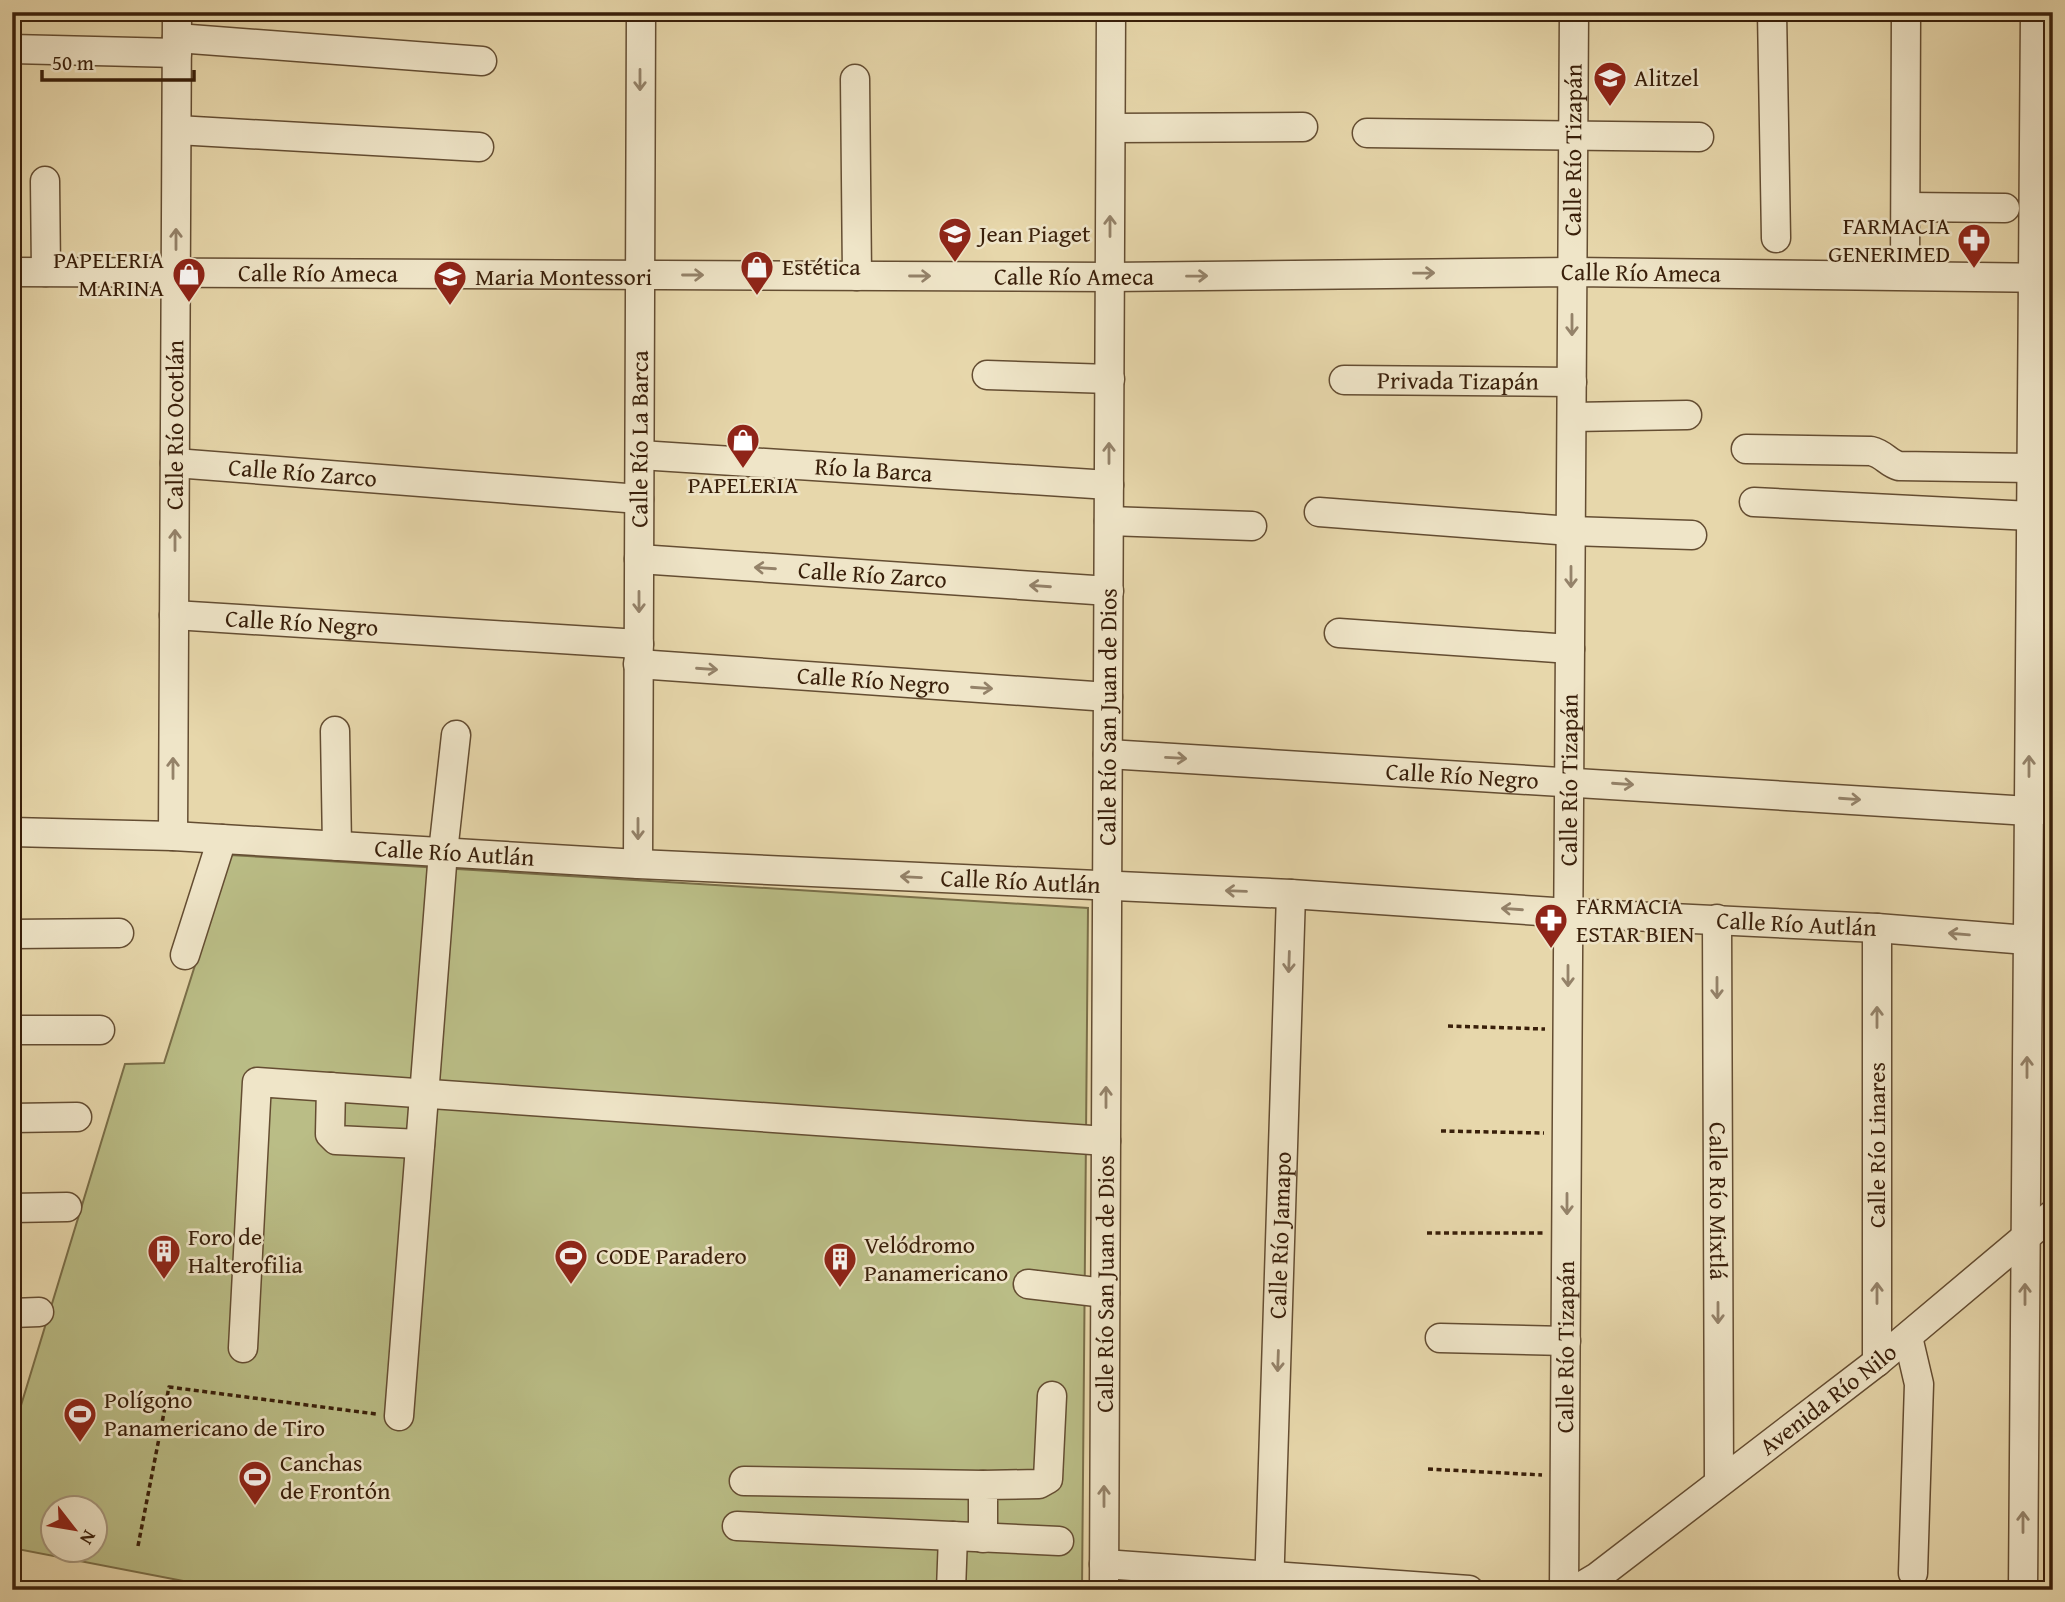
<svg xmlns="http://www.w3.org/2000/svg" width="2065" height="1602" viewBox="0 0 2065 1602" font-family="'Gentium Book Plus',serif">
	<style>
		.green { fill: #babd86; stroke: #7a6e48; stroke-width: 2; fill-rule: evenodd }
		.lines { fill: none; stroke-linecap: round; stroke-linejoin: round }
		.minor-casing { stroke: #644d32; stroke-width: 31 }
		.path { stroke: #391f0a; stroke-width: 3.5; stroke-dasharray: 5 3.5; stroke-linecap: butt }
		.minor { stroke: #efe5c8; stroke-width: 28 }
		.oneway { stroke: #948269 }
		.labels { text-anchor: middle; stroke-width: 5; stroke-linejoin: round; paint-order: stroke }
		.poi-label { font-size: 24px; fill: #391f0a; stroke: #efe5c8; text-anchor: start }
		.street-label { font-size: 24px; fill: #391f0a; stroke: #efe5c8 }
	</style>
	<rect width="100%" height="100%" fill="#e7d7ab"/>
	<filter id="stains"><feTurbulence type="fractalNoise" baseFrequency=".00286" numOctaves="4"/><feColorMatrix values="0 0 0 0 .2 0 0 0 0 .09 0 0 0 0 .02 0 0 0 .5 -.17"/></filter>
	<radialGradient id="worn" r=".72"><stop offset=".6" stop-color="#630" stop-opacity="0"/><stop offset="1" stop-color="#630" stop-opacity=".3"/></radialGradient>
	<!-- green -->
	<path class="green" d="M230,855l858,53 -6,682h-852l-218,-42v-113l113,-371 39,-1zM52,1508h42v42h-42z"/>
	<g class="lines">
		<defs>
			<g id="minor">
				<path d="M1772,12l4,226"/>
				<path d="M177,38l305,23"/>
				<path d="M12,49l165,4"/>
				<path d="M855,79l2,197"/>
				<path d="M1111,128l192,-1"/>
				<path d="M177,130l302,17"/>
				<path d="M1367,133l332,4"/>
				<path d="M45,181l1,91"/>
				<path d="M1907,207l98,1"/>
				<path id="s1" d="M12,272l1098,5 463,-5 480,6"/>
				<path d="M1905,275l1,-263"/>
				<path d="M987,375l123,4"/>
				<path id="s2" d="M1344,380l228,2"/>
				<path d="M1572,417l115,-2"/>
				<path d="M1746,449l125,2c13,3 17,12 28,15l132,2"/>
				<path id="s3" d="M640,455l469,30"/>
				<path id="s4" d="M175,463l464,36"/>
				<path d="M1754,502l277,14"/>
				<path d="M1319,512l252,19 121,4"/>
				<path d="M1109,521l143,5"/>
				<path id="s5" d="M639,559l470,32"/>
				<path id="s6" d="M174,615l465,29"/>
				<path d="M1339,633l231,16"/>
				<path id="s7" d="M638,664l470,33"/>
				<path d="M335,731l2,115"/>
				<path id="s8" d="M1108,754l921,57 24,-2"/>
				<path id="s9" d="M12,832l161,4 465,28 653,30 278,19 308,15 150,12"/>
				<path id="s10" d="M173,836l4,-824"/>
				<path id="s11" d="M638,864l3,-852"/>
				<path id="s12" d="M1717,919l2,563"/>
				<path d="M1877,928v434"/>
				<path d="M12,934l107,-1"/>
				<path d="M185,955l37,-116"/>
				<path d="M12,1030h88"/>
				<path d="M331,1087l-1,47 6,6 84,4"/>
				<path d="M12,1118l65,-1"/>
				<path d="M12,1208l55,-1"/>
				<path d="M1028,1284l77,9"/>
				<path d="M12,1313l27,-1"/>
				<path d="M1908,1337l11,47 -6,189"/>
				<path d="M1440,1338l126,3"/>
				<path d="M243,1348l14,-266 849,59"/>
				<path d="M399,1416l44,-564 13,-117"/>
				<path d="M744,1481l239,4"/>
				<path d="M737,1526l322,15"/>
				<path d="M983,1538v-53l56,-1 9,-5 4,-83"/>
				<path d="M1104,1564l365,26"/>
				<path d="M951,1590l2,-54"/>
				<path id="s13" d="M1104,1590l7,-1578"/>
				<path id="s14" d="M1269,1590l22,-696"/>
				<path id="s15" d="M1564,1590l10,-1578"/>
				<path id="s16" d="M1575,1590l22,-13 280,-215 176,-148"/>
				<path d="M2023,1590l12,-1578"/>
			</g>
		</defs>
		<!-- minor casing -->
		<use href="#minor" class="minor-casing"/>
		<!-- path -->
		<path class="path" d="M1448,1026l97,3
			M1441,1131l103,2
			M1427,1233h117
			M1428,1469l114,6
			M138,1546l31,-159 207,27"/>
		<!-- minor -->
		<use href="#minor" class="minor"/>
	</g>
	<!-- one-way arrows -->
	<defs><path id="oneway-shaft" d="M-6 0H5M1.5-3L5.5 0L1.5 3" fill="none" stroke-width="1.6" stroke-linecap="round" stroke-linejoin="round" transform="scale(1.75)"/></defs>
	<g class="oneway">
		<use href="#oneway-shaft" transform="translate(640 80) rotate(90)"/>
		<use href="#oneway-shaft" transform="translate(1110 226) rotate(-90)"/>
		<use href="#oneway-shaft" transform="translate(176 239) rotate(-90)"/>
		<use href="#oneway-shaft" transform="translate(1424 273) rotate(-1)"/>
		<use href="#oneway-shaft" transform="translate(693 275)"/>
		<use href="#oneway-shaft" transform="translate(920 276)"/>
		<use href="#oneway-shaft" transform="translate(1197 276) rotate(-1)"/>
		<use href="#oneway-shaft" transform="translate(1572 325) rotate(90)"/>
		<use href="#oneway-shaft" transform="translate(1109 453) rotate(-90)"/>
		<use href="#oneway-shaft" transform="translate(175 540) rotate(-90)"/>
		<use href="#oneway-shaft" transform="translate(765 568) rotate(-176)"/>
		<use href="#oneway-shaft" transform="translate(1571 577) rotate(90)"/>
		<use href="#oneway-shaft" transform="translate(1040 586) rotate(-176)"/>
		<use href="#oneway-shaft" transform="translate(639 602) rotate(90)"/>
		<use href="#oneway-shaft" transform="translate(707 669) rotate(4)"/>
		<use href="#oneway-shaft" transform="translate(982 688) rotate(4)"/>
		<use href="#oneway-shaft" transform="translate(1176 758) rotate(3)"/>
		<use href="#oneway-shaft" transform="translate(2029 766) rotate(-90)"/>
		<use href="#oneway-shaft" transform="translate(173 768) rotate(-90)"/>
		<use href="#oneway-shaft" transform="translate(1623 784) rotate(4)"/>
		<use href="#oneway-shaft" transform="translate(1850 799) rotate(4)"/>
		<use href="#oneway-shaft" transform="translate(638 829) rotate(90)"/>
		<use href="#oneway-shaft" transform="translate(911 877) rotate(-177)"/>
		<use href="#oneway-shaft" transform="translate(1236 891) rotate(-178)"/>
		<use href="#oneway-shaft" transform="translate(1512 909) rotate(-176)"/>
		<use href="#oneway-shaft" transform="translate(1959 934) rotate(-175)"/>
		<use href="#oneway-shaft" transform="translate(1289 962) rotate(92)"/>
		<use href="#oneway-shaft" transform="translate(1568 976) rotate(90)"/>
		<use href="#oneway-shaft" transform="translate(1717 988) rotate(90)"/>
		<use href="#oneway-shaft" transform="translate(1877 1017) rotate(-90)"/>
		<use href="#oneway-shaft" transform="translate(2027 1067) rotate(-90)"/>
		<use href="#oneway-shaft" transform="translate(1106 1097) rotate(-90)"/>
		<use href="#oneway-shaft" transform="translate(1567 1204) rotate(90)"/>
		<use href="#oneway-shaft" transform="translate(1877 1293) rotate(-90)"/>
		<use href="#oneway-shaft" transform="translate(2025 1294) rotate(-90)"/>
		<use href="#oneway-shaft" transform="translate(1718 1313) rotate(90)"/>
		<use href="#oneway-shaft" transform="translate(1278 1361) rotate(92)"/>
		<use href="#oneway-shaft" transform="translate(1104 1496) rotate(-90)"/>
		<use href="#oneway-shaft" transform="translate(2023 1522) rotate(-90)"/>
	</g>
	<!-- icons -->
	<defs>
		<symbol id="school-pin" viewBox="-11 -11 22 30"><path d="M0 17L-7.5 6A9.5 9.5 0 1 1 7.5 6Z" fill="#8f2418" stroke="#efe5c8"/><path d="M0-5L7-2L0 1L-7-2ZM-4 1L0 2.5L4 1V4Q0 6-4 4Z" fill="#fff"/></symbol>
		<symbol id="pharmacy-pin" viewBox="-11 -11 22 30"><path d="M0 17L-7.5 6A9.5 9.5 0 1 1 7.5 6Z" fill="#8f2418" stroke="#efe5c8"/><path d="M-2-6h4v4h4v4h-4v4h-4v-4h-4v-4h4Z" fill="#fff"/></symbol>
		<symbol id="shop-pin" viewBox="-11 -11 22 30"><path d="M0 17L-7.5 6A9.5 9.5 0 1 1 7.5 6Z" fill="#8f2418" stroke="#efe5c8"/><path d="M-5-2.5h2.3a2.7 3.5 0 0 1 5.4 0H5L5.5 6h-11ZM-1.5-2.5h3a1.5 2.3 0 0 0-3 0Z" fill="#fff"/></symbol>
		<symbol id="building-pin" viewBox="-11 -11 22 30"><path d="M0 17L-7.5 6A9.5 9.5 0 1 1 7.5 6Z" fill="#8f2418" stroke="#efe5c8"/><path d="M-4-6H4V6H1V3H-1V6H-4ZM-2.5-4.3h1.7v1.8h-1.7ZM.8-4.3h1.7v1.8H.8ZM-2.5-1h1.7V.8h-1.7ZM.8-1h1.7V.8H.8Z" fill="#fff"/></symbol>
		<symbol id="stadium-pin" viewBox="-11 -11 22 30"><path d="M0 17L-7.5 6A9.5 9.5 0 1 1 7.5 6Z" fill="#8f2418" stroke="#efe5c8"/><path d="M0-5a6.5 5 0 1 0 0 10a6.5 5 0 1 0 0-10ZM-3.5-1.8h7v3.6h-7Z" fill="#fff"/></symbol>
	</defs>
	<g fill-rule="evenodd">
		<use href="#school-pin" x="1591" y="59" width="38" height="52"/>
		<use href="#school-pin" x="936" y="215" width="38" height="52"/>
		<use href="#pharmacy-pin" x="1955" y="221" width="38" height="52"/>
		<use href="#shop-pin" x="738" y="248" width="38" height="52"/>
		<use href="#shop-pin" x="170" y="255" width="38" height="52"/>
		<use href="#school-pin" x="431" y="258" width="38" height="52"/>
		<use href="#shop-pin" x="724" y="421" width="38" height="52"/>
		<use href="#pharmacy-pin" x="1532" y="901" width="38" height="52"/>
		<use href="#building-pin" x="145" y="1232" width="38" height="52"/>
		<use href="#stadium-pin" x="552" y="1237" width="38" height="52"/>
		<use href="#building-pin" x="821" y="1240" width="38" height="52"/>
		<use href="#stadium-pin" x="61" y="1395" width="38" height="52"/>
		<use href="#stadium-pin" x="236" y="1458" width="38" height="52"/>
	</g>
	<g class="labels">
		<!-- poi labels -->
		<g class="poi-label">
			<text x="1634" y="86">Alitzel</text>
			<text x="1950" y="234" text-anchor="end">FARMACIA<tspan x="1950" dy="28">GENERIMED</tspan></text>
			<text x="979" y="242">Jean Piaget</text>
			<text x="164" y="268" text-anchor="end">PAPELERIA<tspan x="164" dy="28">MARINA</tspan></text>
			<text x="782" y="275">Estética</text>
			<text x="475" y="285">Maria Montessori</text>
			<text x="743" y="493" text-anchor="middle">PAPELERIA</text>
			<text x="1576" y="914">FARMACIA<tspan x="1576" dy="28">ESTAR BIEN</tspan></text>
			<text x="188" y="1245">Foro de<tspan x="188" dy="28">Halterofilia</tspan></text>
			<text x="864" y="1253">Velódromo<tspan x="864" dy="28">Panamericano</tspan></text>
			<text x="596" y="1264">CODE Paradero</text>
			<text x="104" y="1408">Polígono<tspan x="104" dy="28">Panamericano de Tiro</tspan></text>
			<text x="280" y="1471">Canchas<tspan x="280" dy="28">de Frontón</tspan></text>
		</g>
		<!-- street labels -->
		<g class="street-label">
			<text dy="8" stroke="none"><textPath href="#s15" startOffset="1440">Calle Río Tizapán</textPath></text>
			<text dy="8" stroke="none"><textPath href="#s1" startOffset="1629">Calle Río Ameca</textPath></text>
			<text dy="8" stroke="none"><textPath href="#s1" startOffset="306">Calle Río Ameca</textPath></text>
			<text dy="8" stroke="none"><textPath href="#s1" startOffset="1062">Calle Río Ameca</textPath></text>
			<text dy="8" stroke="none"><textPath href="#s2" startOffset="114">Privada Tizapán</textPath></text>
			<text dy="8" stroke="none"><textPath href="#s10" startOffset="411">Calle Río Ocotlán</textPath></text>
			<text dy="8" stroke="none"><textPath href="#s11" startOffset="425">Calle Río La Barca</textPath></text>
			<text dy="8" stroke="none"><textPath href="#s3" startOffset="234">Río la Barca</textPath></text>
			<text dy="8" stroke="none"><textPath href="#s4" startOffset="128">Calle Río Zarco</textPath></text>
			<text dy="8" stroke="none"><textPath href="#s5" startOffset="234">Calle Río Zarco</textPath></text>
			<text dy="8" stroke="none"><textPath href="#s6" startOffset="128">Calle Río Negro</textPath></text>
			<text dy="8" stroke="none"><textPath href="#s7" startOffset="236">Calle Río Negro</textPath></text>
			<text dy="8" stroke="none"><textPath href="#s13" startOffset="873">Calle Río San Juan de Dios</textPath></text>
			<text dy="8" stroke="none"><textPath href="#s8" startOffset="355">Calle Río Negro</textPath></text>
			<text dy="8" stroke="none"><textPath href="#s15" startOffset="810">Calle Río Tizapán</textPath></text>
			<text dy="8" stroke="none"><textPath href="#s9" startOffset="443">Calle Río Autlán</textPath></text>
			<text dy="8" stroke="none"><textPath href="#s9" startOffset="1010">Calle Río Autlán</textPath></text>
			<text dy="8" stroke="none"><textPath href="#s9" startOffset="1787">Calle Río Autlán</textPath></text>
			<text transform="translate(1877 1145) rotate(-90)" y="8">Calle Río Linares</text>
			<text dy="8" stroke="none"><textPath href="#s12" startOffset="282">Calle Río Mixtlá</textPath></text>
			<text dy="8" stroke="none"><textPath href="#s14" startOffset="355">Calle Río Jamapo</textPath></text>
			<text dy="8" stroke="none"><textPath href="#s13" startOffset="306">Calle Río San Juan de Dios</textPath></text>
			<text dy="8" stroke="none"><textPath href="#s15" startOffset="243">Calle Río Tizapán</textPath></text>
			<text dy="8" stroke="none"><textPath href="#s16" startOffset="317">Avenida Río Nilo</textPath></text>
		</g>
	</g>
	<!-- margin -->
	<rect width="2065" height="1602" fill="none" stroke="#e7d7ab" stroke-width="42"/>
	<rect x="14" y="14" width="2037" height="1574" fill="none" stroke="#391f0a" stroke-width="3.5"/>
	<rect x="21" y="21" width="2023" height="1560" fill="none" stroke="#391f0a" stroke-width="2"/>
	<!-- north arrow -->
	<g transform="translate(74 1529) rotate(121)"><circle r="33" fill="#efe5c8" stroke="#a6967c" stroke-width="2"/>
	<path d="M0-5L12 26L0 18L-12 26Z" fill="#8f2418"/>
	<text y="-10" font-size="19" font-weight="bold" text-anchor="middle" fill="#391f0a">N</text>
	</g>
	<!-- scale -->
	<path d="M42 70v10h152v-10" fill="none" stroke="#391f0a" stroke-width="3.5"/>
	<text x="52" y="70" font-size="21" fill="#391f0a" stroke="#efe5c8" stroke-width="5" paint-order="stroke">50 m</text>
	<rect width="100%" height="100%" filter="url(#stains)"/>
	<rect width="100%" height="100%" fill="url(#worn)"/>
</svg>
